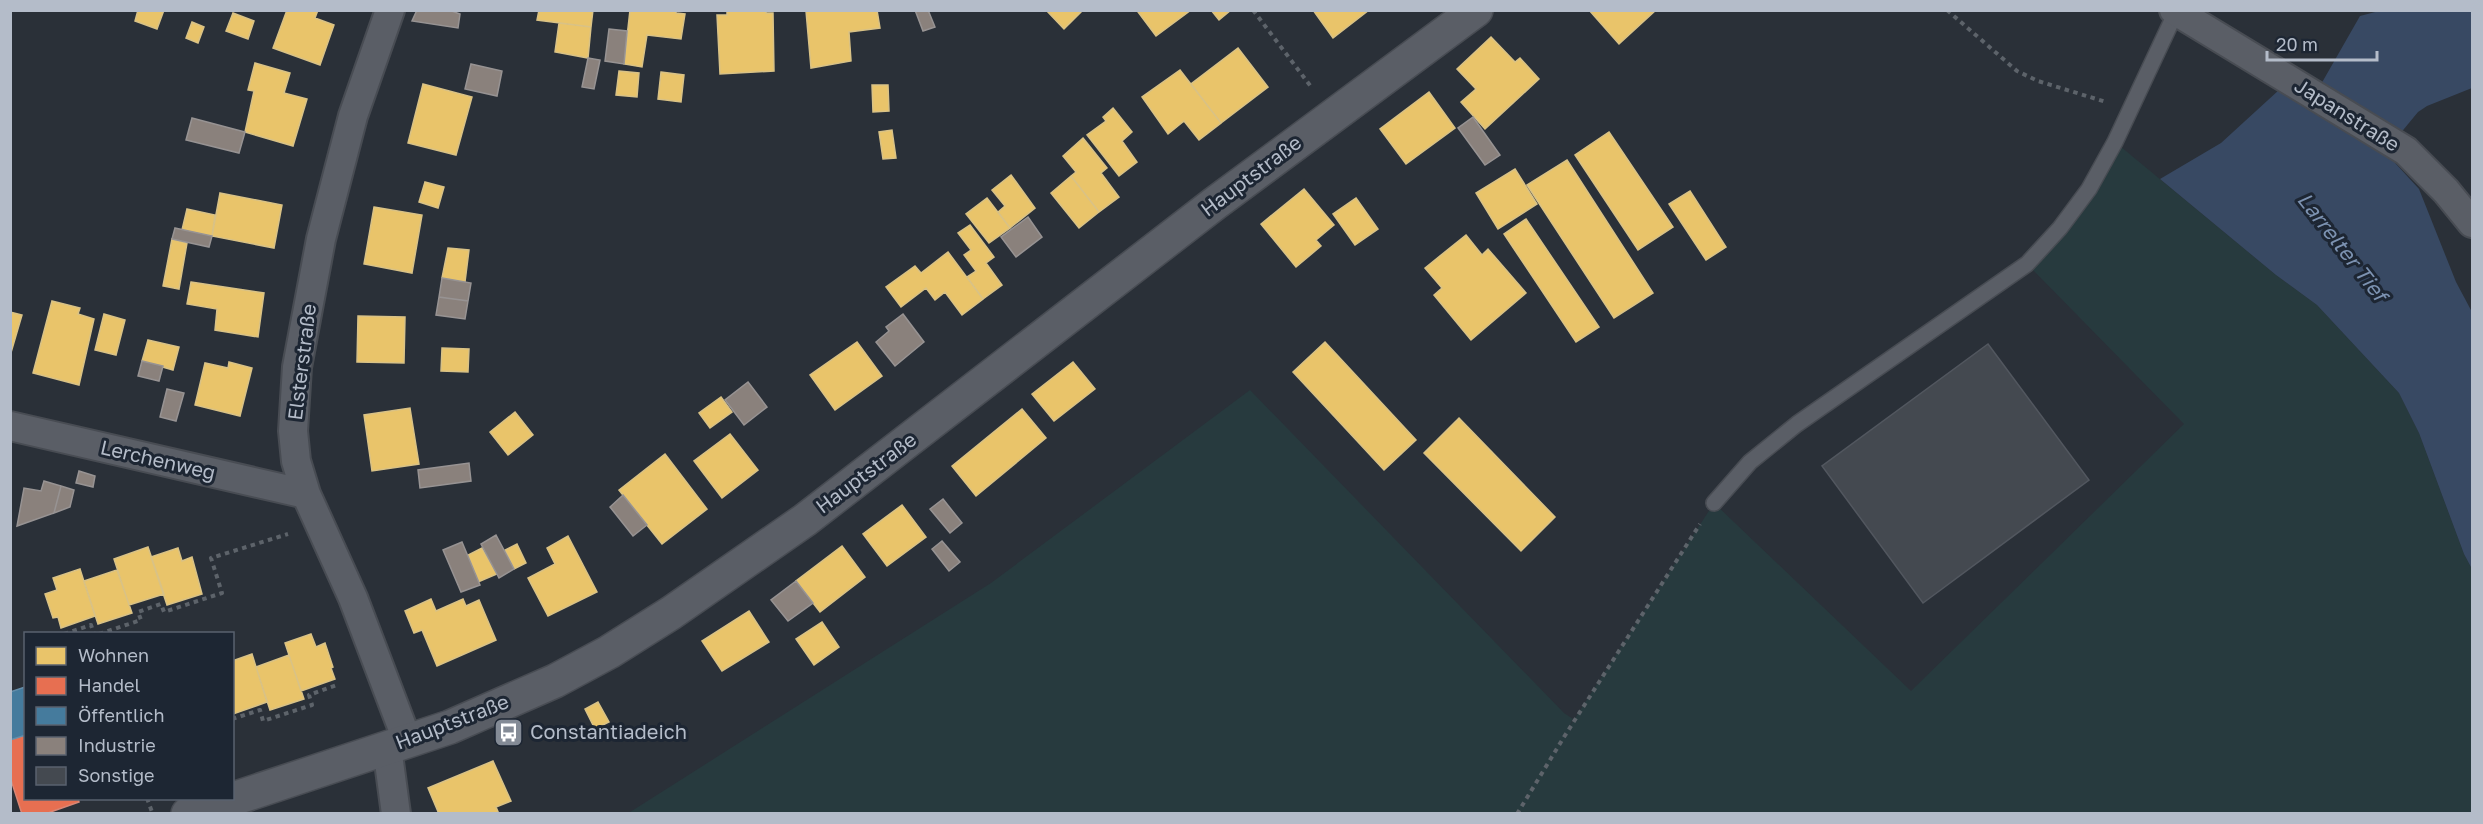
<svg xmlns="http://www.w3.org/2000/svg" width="2483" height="824" viewBox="0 0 2483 824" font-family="'Golos Text',sans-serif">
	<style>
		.green { fill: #273a3e }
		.water { fill: #384963 }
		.homes { fill: #e9c46a; stroke: #d9c286; stroke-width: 1.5 }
		.shops { fill: #e76f51; stroke: #d88675; stroke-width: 1.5 }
		.public { fill: #457b9d; stroke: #668eaa; stroke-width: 1.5 }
		.industry { fill: #8a817c; stroke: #979393; stroke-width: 1.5 }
		.building { fill: #444950; stroke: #52575f; stroke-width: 1.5 }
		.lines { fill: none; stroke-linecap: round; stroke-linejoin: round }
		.service-casing { stroke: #484c53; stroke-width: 18 }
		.minor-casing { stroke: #484c53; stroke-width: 32 }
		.tertiary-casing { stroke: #484c53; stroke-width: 36 }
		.path { stroke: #5d636a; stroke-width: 4; stroke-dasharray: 4.5 4.5; stroke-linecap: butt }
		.service { stroke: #5a5e66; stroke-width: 15 }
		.minor { stroke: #5a5e66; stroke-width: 28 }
		.tertiary { stroke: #5a5e66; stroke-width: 33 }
		.labels { text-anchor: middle; stroke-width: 6; stroke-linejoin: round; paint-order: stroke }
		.street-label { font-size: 20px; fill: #b4bcc9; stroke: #1d2633 }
		.poi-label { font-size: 20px; fill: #b4bcc9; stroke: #1d2633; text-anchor: start }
		.water-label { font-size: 21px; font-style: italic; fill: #7c92b1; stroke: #1d2633 }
	</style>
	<rect width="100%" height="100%" fill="#2a3038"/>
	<!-- green -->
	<path class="green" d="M2115,142l161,133 41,30 82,88 20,40 45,121 8,15v244l-1845,1 364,-231 259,-193 314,323 9,6 -5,10 146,-226 197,188 273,-267 -157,-160z"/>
	<!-- water -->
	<path class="water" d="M2379,11h93v77l-45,18 -9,6 -33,40 34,37 37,93 16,30v257l-8,-15 -45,-121 -20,-40 -82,-88 -41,-30 -116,-96 61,-36 58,-53 29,17 52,-91z"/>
	<!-- homes -->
	<path class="homes" d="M138,10h26l-7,19 -22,-8z
		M287,10h31l-3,8 19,7 -14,40 -47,-17z
		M539,10h54l-2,17 -54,-7z
		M630,10h46v3l9,1 -4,25 -34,-4 -5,32 -18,-3z
		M727,10h39v3h7l1,58 -54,3 -3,-59h10z
		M877,10l3,18 -31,4 2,29 -40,7 -5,-57z
		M1046,10h37l-19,19z
		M1139,10h52l-35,26 -18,-24z
		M1211,10h20l-12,10z
		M1313,10h56l-36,28z
		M1589,10h67l-37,34z
		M233,13l21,8 -6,18 -22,-8z
		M192,22l12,5 -6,16 -12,-5z
		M559,23l32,4 -3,31 -33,-6z
		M1491,37l24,25 5,-4 19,21 -54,50 -24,-27 15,-13 -19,-20z
		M1238,48l30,39 -47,36 -30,-39z
		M255,63l35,10 -6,20 23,6 -14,47 -48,-14 9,-41 -6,-1z
		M1180,70l41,53 -22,17 -15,-19 -16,13 -26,-37z
		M619,71l20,2 -2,24 -21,-2z
		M661,72l23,3 -3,27 -23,-3z
		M423,84l49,13 -16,58 -48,-12z
		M872,85h16l1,26 -16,1z
		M1429,92l26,36 -49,36 -26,-35z
		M1113,108l19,24 -10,9 15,21 -18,14 -32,-41 19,-14 -3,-4z
		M892,130l4,28 -13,1 -4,-27z
		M1609,132l64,95 -35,23 -63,-95z
		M1083,138l24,30 -6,5 18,24 -20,15 -28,-36 5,-4 -13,-16z
		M1567,160l86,133 -39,25 -87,-133z
		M1515,169l22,35 -39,25 -22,-36z
		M1011,175l24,33 -25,20 -12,-16 7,-6 -13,-16z
		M1071,176l28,36 -20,16 -28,-35z
		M425,182l19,5 -6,21 -19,-6z
		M1304,189l30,36 -18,15 5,6 -25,21 -35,-43z
		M1690,191l36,56 -20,13 -37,-56z
		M220,193l62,12 -8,43 -62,-12z
		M987,198l23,30 -21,15 -23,-29z
		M1356,198l22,31 -23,16 -22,-31z
		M374,207l48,8 -10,58 -48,-9z
		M187,209l28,6 -3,21 -30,-6z
		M1526,219l73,108 -23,15 -72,-108z
		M970,225l24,32 -8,6 16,22 -19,14 -16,-22 9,-6 -12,-16 7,-5 -13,-17z
		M1466,235l16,20 6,-6 38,44 -55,47 -37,-45 8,-7 -17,-20z
		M172,239l15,4 -8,46 -16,-3z
		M448,248l21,2 -4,32 -23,-4z
		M948,252l35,47 -21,16 -17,-23 -10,8 -9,-12 -25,19 -15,-20 29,-21 6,7z
		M191,282l73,11 -6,44 -43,-7 2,-21 -30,-5z
		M52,301l28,7 -2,6 16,5 -15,66 -46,-12z
		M10,312l12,3 -12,41z
		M104,314l21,6 -9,35 -21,-5z
		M358,316l47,1 -1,46 -47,-1z
		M148,340l31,7 -6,23 -31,-9z
		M857,342l25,34 -47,34 -25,-35z
		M1325,342l91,98 -32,30 -91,-98z
		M442,348l27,1 -1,23 -27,-1z
		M229,362l23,6 -12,48 -45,-11 10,-42 23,5z
		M1073,362l22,27 -41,32 -22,-27z
		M721,397l11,15 -22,16 -11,-15z
		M410,408l9,56 -47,7 -8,-56z
		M1022,409l24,29 -70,58 -24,-30z
		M515,412l18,23 -25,20 -18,-23z
		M1459,418l96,99 -34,34 -97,-98z
		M730,434l28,36 -36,28 -28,-37z
		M665,454l42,55 -45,35 -43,-54z
		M902,505l24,32 -39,29 -24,-32z
		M568,536l29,56 -49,24 -20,-38 27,-14 -8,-16z
		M517,544l9,19 -12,6 -9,-19z
		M842,546l23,31 -45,35 -24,-31z
		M148,547l16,47 -35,11 -15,-46z
		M178,548l4,13 10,-4 10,37 -35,11 -16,-48z
		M482,548l15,26 -19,8 -10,-27z
		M80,569l15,47 -34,12 -3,-11 -5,1 -8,-24 12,-4 -4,-12z
		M117,570l15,43 -34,11 -14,-43z
		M431,599l5,12 27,-12 3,7 13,-6 17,40 -59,26 -15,-36 -8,3 -9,-22z
		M749,611l20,31 -47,29 -20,-30z
		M822,622l17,25 -25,18 -18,-26z
		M311,634l5,13 9,-4 8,24 -2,1 4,11 -34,12 -16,-48z
		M252,654l15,48 -34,12 -1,-53z
		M289,655l15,44 -34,11 -14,-43z
		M598,702l11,20 -14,7 -10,-20z
		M493,761l18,40 -15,6 3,7h-60l-11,-26z"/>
	<!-- shops -->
	<path class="shops" d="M26,735v63h52l1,4 -34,12h-23l-12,-37v-37z"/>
	<!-- public -->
	<path class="public" d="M25,687l1,48 -16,5v-48z"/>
	<!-- industry -->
	<path class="industry" d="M417,10h32l11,4 -2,14 -46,-7z
		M915,10h13l7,17 -12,4z
		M609,29l18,2 -3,33 -19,-3z
		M588,58l12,2 -6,29 -12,-2z
		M471,64l31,7 -5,25 -32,-7z
		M1473,117l27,38 -15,10 -27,-37z
		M192,118l53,14 -6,21 -53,-13z
		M1028,217l14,20 -26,20 -15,-20z
		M175,228l37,8 -3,11 -37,-8z
		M442,278l29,5 -3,18 -29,-4z
		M439,297l29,4 -3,18 -29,-4z
		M903,314l21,28 -29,24 -19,-24 13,-11 -3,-4z
		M142,361l21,5 -4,15 -21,-5z
		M748,382l19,25 -23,18 -19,-25z
		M167,389l17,4 -8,28 -16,-4z
		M469,463l2,18 -51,7 -2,-18z
		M79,471l16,5 -2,11 -17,-4z
		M44,481l17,5 -7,27 -37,13 7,-38 17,3z
		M61,486l13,4 -4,17 -16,6z
		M623,495l24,30 -14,11 -23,-29z
		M943,499l19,24 -12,10 -20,-24z
		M496,535l18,34 -15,9 -18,-34z
		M942,541l18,21 -11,9 -17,-22z
		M462,542l18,43 -19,7 -18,-42z
		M796,581l17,22 -25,18 -17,-21z"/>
	<!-- building -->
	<path class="building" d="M1988,344l101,136 -166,123 -101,-137z"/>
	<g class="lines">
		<defs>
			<path id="service" d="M1714,503l36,-41 47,-38 230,-160 33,-36 29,-39 26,-47 61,-130"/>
			<path id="minor" d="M390,10l-37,106 -32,123 -24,128 -4,64 3,30 10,33 47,104 54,142
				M2174,10l232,141 40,40 26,32
				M10,426l296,68
				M387,747l9,67"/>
			<path id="tertiary" d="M188,814l262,-87 105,-46 54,-29 62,-39 134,-93 409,-316 262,-194"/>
		</defs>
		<!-- service casing -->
		<use href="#service" class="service-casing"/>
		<!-- minor casing -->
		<use href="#minor" class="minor-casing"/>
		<!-- tertiary casing -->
		<use href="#tertiary" class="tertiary-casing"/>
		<!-- path -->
		<path class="path" d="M1253,10l59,78
			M1947,10l70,61 21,10 68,21
			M64,634l27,-9 3,9
			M99,634l42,-14 -3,-8 23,-8 3,8 58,-19 -11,-35 77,-24
			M232,719l28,-9 3,11 49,-16 -3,-10 28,-10
			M147,798l5,14
			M1517,814l47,-77 136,-213"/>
		<!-- service -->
		<use href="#service" class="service"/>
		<!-- minor -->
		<use href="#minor" class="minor"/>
		<!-- tertiary -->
		<use href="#tertiary" class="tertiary"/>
	</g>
	<!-- icons -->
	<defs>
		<symbol id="bus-square" viewBox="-11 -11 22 22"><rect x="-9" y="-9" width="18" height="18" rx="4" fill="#848b96" stroke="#1d2633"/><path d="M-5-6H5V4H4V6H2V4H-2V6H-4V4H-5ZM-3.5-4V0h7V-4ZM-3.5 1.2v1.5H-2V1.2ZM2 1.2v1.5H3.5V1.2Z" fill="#fff"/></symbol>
	</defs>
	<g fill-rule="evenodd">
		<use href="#bus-square" x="492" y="716" width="33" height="33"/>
	</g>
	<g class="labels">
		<!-- street labels -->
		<g class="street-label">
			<text transform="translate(2347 115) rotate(32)" y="7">Japanstraße</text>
			<text transform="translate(1251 176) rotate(-37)" y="7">Hauptstraße</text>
			<text transform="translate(302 362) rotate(-83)" y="7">Elsterstraße</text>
			<text transform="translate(158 460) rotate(13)" y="7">Lerchenweg</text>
			<text transform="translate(866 473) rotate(-37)" y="7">Hauptstraße</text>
			<text transform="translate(452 722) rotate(-21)" y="7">Hauptstraße</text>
		</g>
		<!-- poi labels -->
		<g class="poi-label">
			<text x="530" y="739">Constantiadeich</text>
		</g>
		<!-- water labels -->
		<g class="water-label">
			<text transform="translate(2342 247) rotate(52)" y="7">Larrelter Tief</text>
		</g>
	</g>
	<!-- border -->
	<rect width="2483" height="824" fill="none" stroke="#b4bcc9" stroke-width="24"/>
	<!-- legend -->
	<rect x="24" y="632" width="210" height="168" fill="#1d2633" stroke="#59626f" stroke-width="1.5"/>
	<rect x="36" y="647" width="30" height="18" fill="#e9c46a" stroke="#59626f" stroke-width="1.5"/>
	<text x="78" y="662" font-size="18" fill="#b4bcc9">Wohnen</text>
	<rect x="36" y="677" width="30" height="18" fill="#e76f51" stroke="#59626f" stroke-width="1.5"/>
	<text x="78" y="692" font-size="18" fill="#b4bcc9">Handel</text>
	<rect x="36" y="707" width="30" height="18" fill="#457b9d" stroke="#59626f" stroke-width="1.5"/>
	<text x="78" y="722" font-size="18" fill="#b4bcc9">Öffentlich</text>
	<rect x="36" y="737" width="30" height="18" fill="#8a817c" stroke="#59626f" stroke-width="1.5"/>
	<text x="78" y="752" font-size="18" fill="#b4bcc9">Industrie</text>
	<rect x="36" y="767" width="30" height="18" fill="#444950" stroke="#59626f" stroke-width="1.5"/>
	<text x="78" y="782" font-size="18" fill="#b4bcc9">Sonstige</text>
	<!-- scale -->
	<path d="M2267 51v9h110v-9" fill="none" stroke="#b4bcc9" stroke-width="3"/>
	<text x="2276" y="51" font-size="18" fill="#b4bcc9" stroke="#1d2633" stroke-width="4.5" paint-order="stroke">20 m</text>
</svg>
